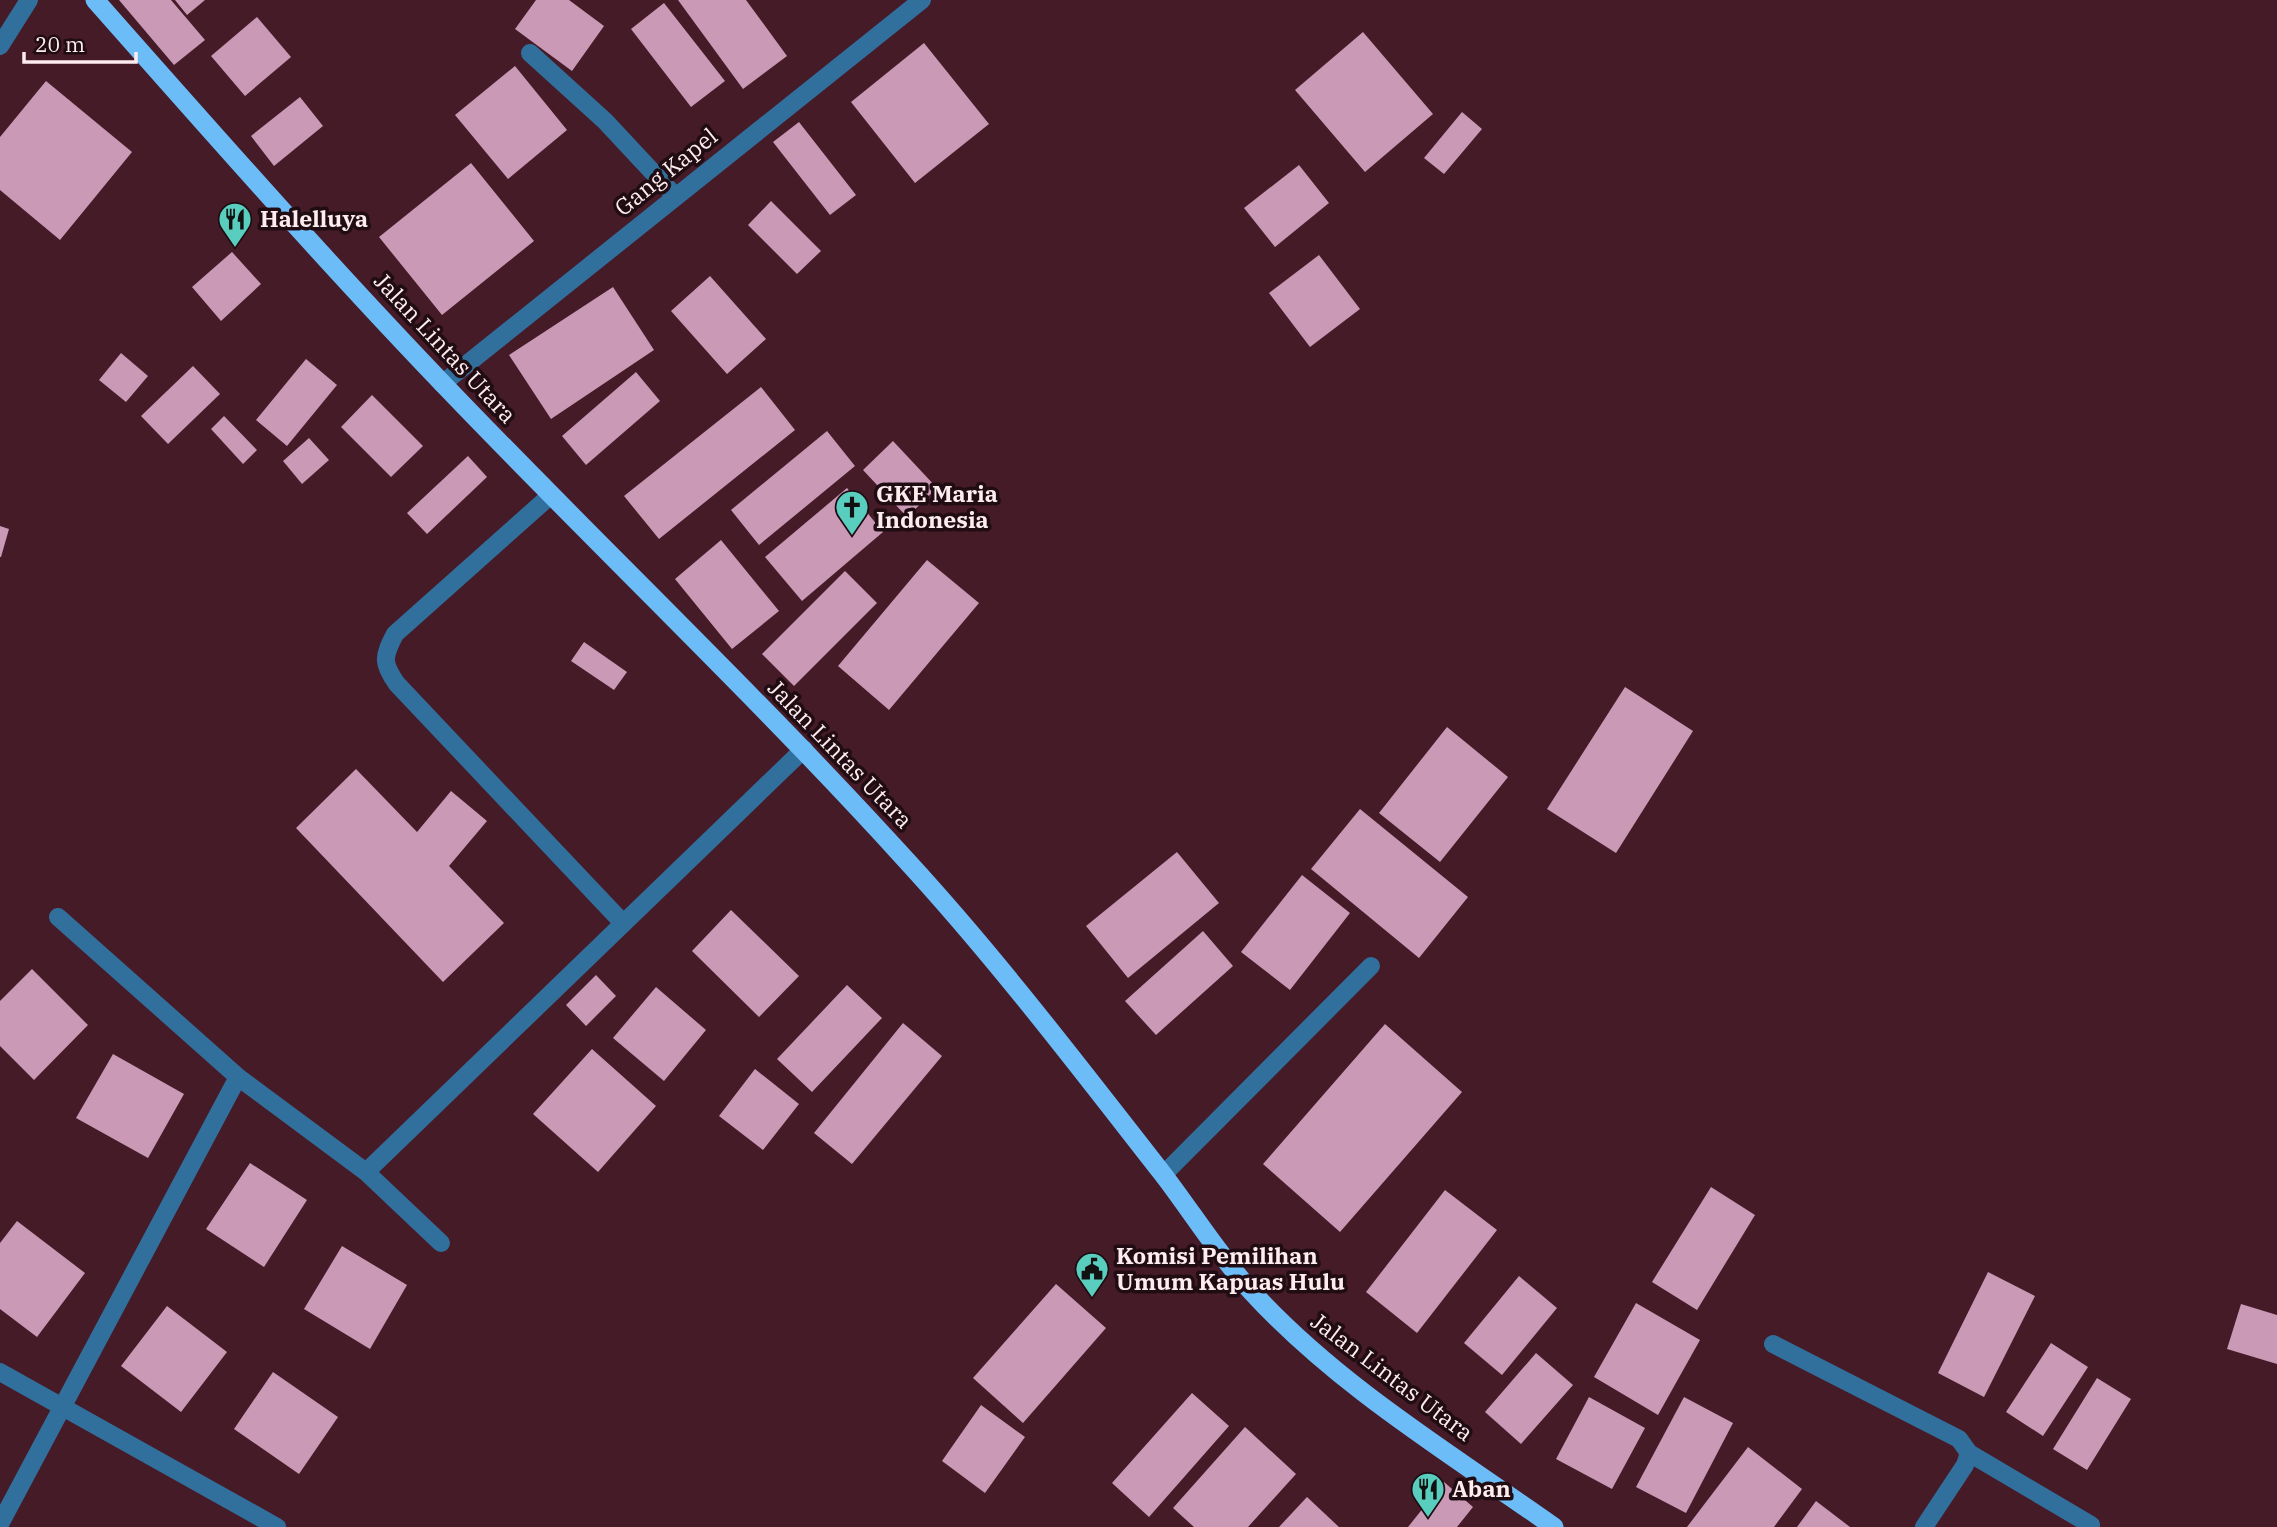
<svg xmlns="http://www.w3.org/2000/svg" width="2277" height="1527" viewBox="0 0 2277 1527" font-family="'IBM Plex Serif',serif">
	<style>
		.building { fill: #c999b5 }
		.lines { fill: none; stroke-linecap: round; stroke-linejoin: round }
		.minor { stroke: #31709d; stroke-width: 18 }
		.trunk { stroke: #6cbcf8; stroke-width: 19 }
		.labels { text-anchor: middle; stroke-width: 7; stroke-linejoin: round; paint-order: stroke }
		.street-label { font-size: 23px; fill: #feecef; stroke: #200d13 }
		.poi-label { font-size: 23px; font-weight: bold; fill: #feecef; stroke: #200d13; text-anchor: start }
	</style>
	<rect width="100%" height="100%" fill="#461b28"/>
	<!-- building -->
	<path class="building" d="M119,0h52l34,40 -31,25z
		M175,0h30l-18,15z
		M536,0h33l35,26 -32,45 -57,-42z
		M678,0h68l41,56 -44,33z
		M664,3l61,78 -34,26 -60,-78z
		M257,17l34,40 -46,39 -34,-40z
		M1363,32l70,82 -68,58 -70,-82z
		M924,43l65,81 -74,59 -64,-81z
		M515,66l52,64 -59,49 -53,-64z
		M46,81l86,71 -72,88 -60,-50v-53z
		M300,97l23,29 -49,40 -23,-30z
		M1462,112l20,17 -38,45 -20,-16z
		M799,122l57,73 -26,20 -57,-73z
		M471,163l63,78 -92,74 -63,-78z
		M1299,165l30,38 -54,44 -31,-39z
		M771,201l50,50 -24,23 -49,-49z
		M232,252l29,32 -40,37 -29,-34z
		M1319,255l41,54 -50,38 -41,-54z
		M710,276l56,63 -39,35 -56,-63z
		M613,287l41,63 -103,69 -42,-64z
		M121,353l27,23 -22,26 -27,-22z
		M306,359l31,26 -50,61 -31,-26z
		M193,366l27,28 -52,50 -27,-28z
		M636,372l24,29 -74,64 -24,-29z
		M761,387l34,43 -136,109 -35,-43z
		M372,395l51,51 -32,31 -50,-50z
		M224,416l33,34 -14,14 -32,-35z
		M827,431l28,35 -96,79 -28,-35z
		M309,438l20,22 -27,24 -19,-23z
		M893,441l44,47 -30,29 -44,-47z
		M468,456l19,21 -60,57 -20,-21z
		M847,488l36,44 -81,69 -37,-44z
		M0,526l9,3 -8,28h-1z
		M721,540l58,71 -47,38 -57,-70z
		M927,560l52,43 -90,107 -51,-44z
		M845,571l32,32 -83,83 -32,-32z
		M584,642l43,30 -13,18 -43,-29z
		M1625,687l68,44 -77,122 -69,-44z
		M1447,727l61,50 -68,85 -61,-49z
		M356,769l61,63 34,-41 36,30 -38,45 55,57 -61,59 -147,-154z
		M1360,809l108,88 -49,61 -108,-89z
		M1177,852l42,51 -91,75 -42,-52z
		M1302,875l48,38 -60,77 -49,-38z
		M731,910l68,66 -40,41 -67,-66z
		M1203,931l30,35 -77,69 -31,-34z
		M32,969l56,56 -54,55 -34,-34v-45z
		M596,975l20,21 -30,30 -20,-21z
		M847,985l35,33 -70,74 -35,-33z
		M656,987l50,43 -42,51 -51,-43z
		M903,1023l39,33 -90,108 -38,-31z
		M1385,1024l77,68 -122,140 -77,-68z
		M592,1049l64,57 -58,66 -65,-58z
		M113,1054l71,40 -36,64 -72,-40z
		M755,1069l44,35 -36,46 -44,-34z
		M250,1163l57,37 -43,67 -58,-38z
		M1711,1187l44,28 -58,95 -45,-28z
		M1445,1190l52,40 -80,103 -51,-41z
		M17,1221l68,52 -48,64 -37,-28v-66z
		M342,1246l65,39 -37,64 -66,-40z
		M1988,1272l47,24 -51,101 -46,-24z
		M1519,1276l38,32 -55,67 -38,-32z
		M1056,1284l50,44 -83,95 -50,-45z
		M1636,1303l64,37 -42,75 -64,-38z
		M2241,1304l36,11v49l-50,-15z
		M167,1306l60,46 -46,60 -60,-46z
		M2051,1343l37,24 -45,69 -37,-24z
		M1536,1353l37,32 -52,59 -36,-32z
		M273,1372l65,45 -39,57 -65,-45z
		M2097,1378l34,21 -44,71 -34,-21z
		M1192,1393l37,33 -80,91 -37,-34z
		M1589,1397l56,31 -33,61 -56,-30z
		M1684,1397l49,26 -47,90 -50,-26z
		M981,1405l44,32 -40,56 -43,-32z
		M1245,1427l51,47 -48,53h-54l-21,-19z
		M1748,1447l54,42 -28,38h-87z
		M1444,1482l29,25 -16,20h-49z
		M1307,1497l32,30h-60z
		M1816,1501l34,26h-53z"/>
	<g class="lines">
		<!-- minor -->
		<path class="minor" d="M0,46l29,-46
			M530,53l75,68 70,75
			M442,384l480,-384
			M551,495l-156,139c-12,23 -13,29 2,50l225,238
			M58,917l180,160 128,95 75,71
			M366,1172l438,-423
			M1163,1175l208,-209
			M1773,1344l186,95 10,14 -4,12 -41,62
			M0,1372l277,155
			M1969,1453l122,72
			M0,1524l238,-447"/>
		<!-- trunk -->
		<path class="trunk" d="M95,0c115,130 230,261 351,387 152,159 312,310 460,473 91,99 173,207 256,313 30,39 57,83 90,119 86,94 199,162 302,235"/>
	</g>
	<!-- icons -->
	<defs>
		<symbol id="restaurant-pin" viewBox="-11 -11 22 30"><path d="M0 17L-7.5 6A9.5 9.5 0 1 1 7.5 6Z" fill="#59cebe" stroke="#200d13"/><path d="M-5-6h1v4h1v-4h1v4h1v-4h1v5L-1.5 .5V6h-2V.5L-5-1ZM5-6V6H3V1.5H1.5Q1.5-4 5-6Z" fill="#111"/></symbol>
		<symbol id="church-pin" viewBox="-11 -11 22 30"><path d="M0 17L-7.5 6A9.5 9.5 0 1 1 7.5 6Z" fill="#59cebe" stroke="#200d13"/><path d="M-1.2-6h2.4v3.5h3.3v2.4h-3.3V6h-2.4V-.1h-3.3v-2.4h3.3Z" fill="#111"/></symbol>
		<symbol id="civic-pin" viewBox="-11 -11 22 30"><path d="M0 17L-7.5 6A9.5 9.5 0 1 1 7.5 6Z" fill="#59cebe" stroke="#200d13"/><path d="M-.6-6.5H3V-4.5H.6V-3L4-1V1h2V6H-6V1h2V-1L-.6-3ZM-1.2 2.5V6h2.4V2.5Z" fill="#111"/></symbol>
	</defs>
	<g fill-rule="evenodd">
		<use href="#restaurant-pin" x="216" y="200" width="38" height="52"/>
		<use href="#church-pin" x="833" y="488" width="38" height="52"/>
		<use href="#civic-pin" x="1073" y="1250" width="38" height="52"/>
		<use href="#restaurant-pin" x="1409" y="1470" width="38" height="52"/>
	</g>
	<g class="labels">
		<!-- street labels -->
		<g class="street-label">
			<text transform="translate(666 172) rotate(-39)" y="8">Gang Kapel</text>
			<text transform="translate(445 348) rotate(47)" y="8">Jalan Lintas Utara</text>
			<text transform="translate(840 754) rotate(46)" y="8">Jalan Lintas Utara</text>
			<text transform="translate(1392 1377) rotate(37)" y="8">Jalan Lintas Utara</text>
		</g>
		<!-- poi labels -->
		<g class="poi-label">
			<text x="260" y="227">Halelluya</text>
			<text x="876" y="502">GKE Maria<tspan x="876" dy="26">Indonesia</tspan></text>
			<text x="1116" y="1264">Komisi Pemilihan<tspan x="1116" dy="26">Umum Kapuas Hulu</tspan></text>
			<text x="1452" y="1497">Aban</text>
		</g>
	</g>
	<!-- scale -->
	<path d="M24 52v10h112v-10" fill="none" stroke="#feecef" stroke-width="3.5"/>
	<text x="35" y="52" font-size="21" fill="#feecef" stroke="#200d13" stroke-width="5" paint-order="stroke">20 m</text>
</svg>
